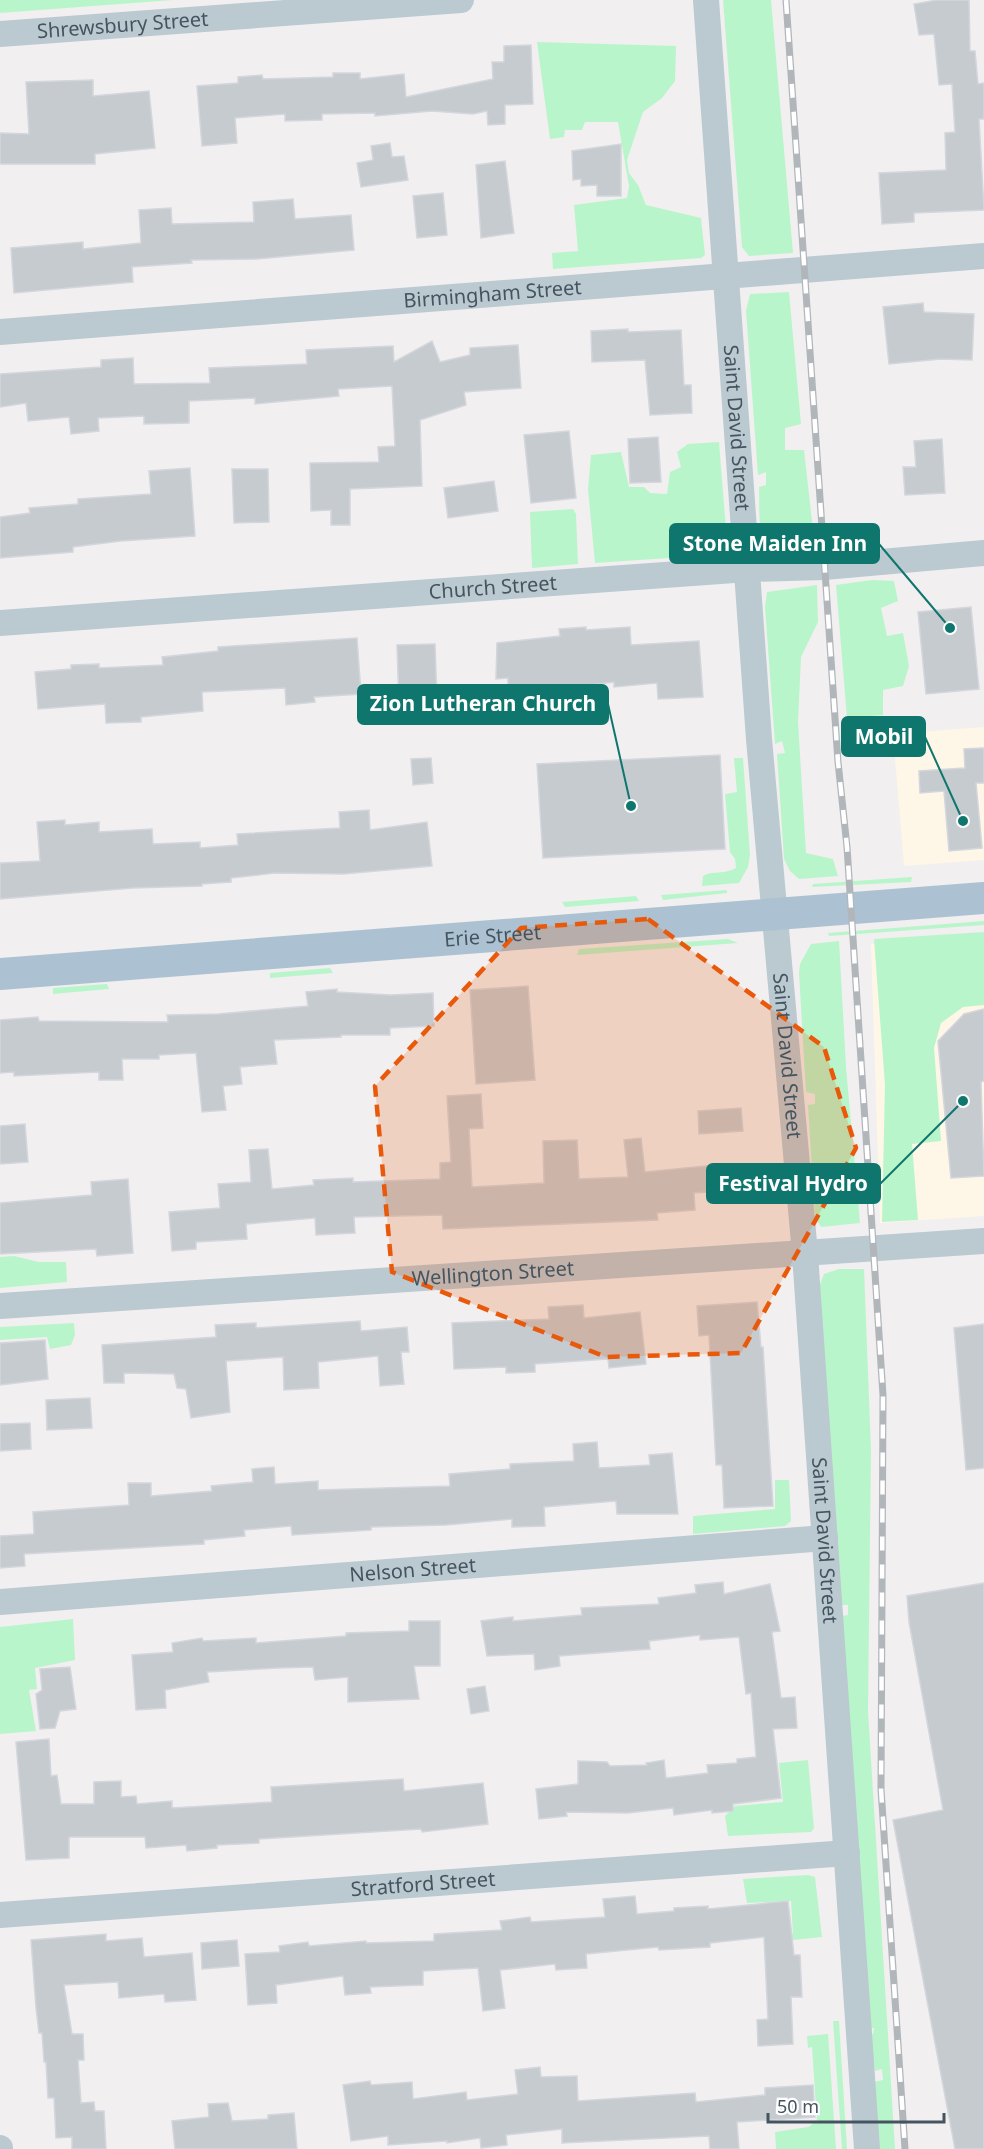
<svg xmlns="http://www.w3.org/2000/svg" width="984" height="2149" viewBox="0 0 984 2149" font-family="'Noto Sans',sans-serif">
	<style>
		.commercial { fill: #fef6e7 }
		.green { fill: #b9f5cb }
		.building { fill: #c6cbd0; stroke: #d3d6dc; stroke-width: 1.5 }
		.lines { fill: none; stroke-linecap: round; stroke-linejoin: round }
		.minor { stroke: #bbc9d1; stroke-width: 26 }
		.major { stroke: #acc2d2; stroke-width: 32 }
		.rail-casing { stroke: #b1b6bb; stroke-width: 7 }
		.rail { stroke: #fff; stroke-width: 4.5; stroke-dasharray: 14; stroke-linecap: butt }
		.marked { fill: #e8590c; fill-opacity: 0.2; stroke: #e8590c; stroke-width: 4.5; stroke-dasharray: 12 8; stroke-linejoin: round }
		.labels { text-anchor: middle; stroke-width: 4.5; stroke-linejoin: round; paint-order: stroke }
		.street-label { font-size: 20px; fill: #455560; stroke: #fff }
		.leader { fill: none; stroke: #0f766e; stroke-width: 2 }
		.callout-dot { fill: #0f766e; stroke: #fff; stroke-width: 2 }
		.callout { fill: #0f766e; stroke: #0f766e; stroke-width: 2 }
		.callout-label { font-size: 21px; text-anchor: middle; font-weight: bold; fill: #fff }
	</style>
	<rect width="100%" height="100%" fill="#f2eff0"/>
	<!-- commercial -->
	<path class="commercial" d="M984,727v133l-80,6 -11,-132z
		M984,935v281l-104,7 -9,-279z"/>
	<!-- green -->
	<path class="green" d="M0,0h173l-173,13z
		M723,0h48l22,253 -44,3 -7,-9z
		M537,42l139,4 -1,35 -13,17 -19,14 -16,48 2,13 9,12 8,20 55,13 4,37 -4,3 -148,11 -1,-16 26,-2 -4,-46 53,-7 2,-12 -11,-64h-33l-3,8h-17l-1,7 -14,2z
		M789,292l12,132 -16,4v22h19l11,98 -44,3c-15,-13 -11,-46 -12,-64l7,-2v-13l-8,3 -12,-164 4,-17z
		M719,442l9,112 -133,9 -7,-74 3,-34 30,-3 8,35h15l6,6 17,1 3,-22 11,-5 -4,-15 11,-8z
		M573,509l3,5 2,50 -46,4 -2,-56z
		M872,580l22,1 4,20 -17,7 6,28 16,-3 6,33 -6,20 -20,4v25l-36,3 -11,-133z
		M817,585l1,37 -17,35 -3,65 8,131 27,6 5,17 -39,3 -9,-8 -6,-12 -7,-105 8,-1 -3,-12 -7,3 -10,-137 2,-15z
		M734,758h9l7,97 -2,12 -9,16 -37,3 1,-10c9,-6 22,-1 33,-8l-1,-9 -5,-7 -5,-58 12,-2z
		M912,877l-1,5 -99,5 1,-3z
		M727,890v3l-64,7 -2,-5z
		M636,896l3,5 -74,6 -3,-5z
		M984,921v4l-155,11 -1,-3z
		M984,932v73l-21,2 -22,16 -7,25 7,93 -29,3 6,76 -36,2 3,-137 -11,-146z
		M728,939l10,4 -161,12 2,-6z
		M839,941l7,126 14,156 -39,4 -6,-10 -7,-112 7,-1v-10l-9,-2 -7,-119 1,-9 11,-20z
		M330,968l3,5 -63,5v-5z
		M107,984l2,5 -56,5v-6z
		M14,1256l25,6h27l1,20 -67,6v-31z
		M839,1269h25l7,181 -3,261 27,438h-16l-5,-67 9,-2 -1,-11 -7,2 -5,-36 3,-1 1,-6h-4l-29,-412 7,-1v-10h-8l-21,-318 5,-13z
		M74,1323l1,12 -4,10 -21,4 -3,-12 -47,3v-13z
		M775,1480h14l2,41 -6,5 -92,8v-18l82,-7z
		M73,1619l2,41 -40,8 2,21 -8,1 7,41 -36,3v-107z
		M808,1760l6,68 -3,4 -83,4 -3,-20 10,-10 48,-4 -4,-39z
		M808,1875l7,2 7,60 -49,5 -1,-3 21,-5 -2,-33 -44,2 -4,-24z
		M833,2021h6l8,128h-5z
		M828,2034l8,115h-60l-1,-17 33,-5 9,-6 -5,-74 -4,1 -1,-12z"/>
	<!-- building -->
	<path class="building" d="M937,0h32l1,51h5l3,33 6,-1v36h-5l5,91 -70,3v9l-32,2 -3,-51 67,-3 -1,-37 10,-1 -3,-48 -13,1 -5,-51 -15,1 -5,-31z
		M531,45l2,59 -28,1v19l-17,1 -1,-14 -14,3 -41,-3 -57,5v-3l-53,1v6l-37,1v-7l-50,4 2,25 -35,3 -5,-60 41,-3v-6l24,-2 1,4 70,-2v-4h27v6l44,-5 2,23 87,-18 -1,-17h12v-16z
		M93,80v16l56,-5 6,57 -60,6v10h-95v-31l29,1 -3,-52z
		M390,143l2,14 12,-1 4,24 -47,7 -4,-24 16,-3 -2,-14z
		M621,144v52h-24v-11l-16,1v-7l-8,1 -1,-29z
		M505,161l9,72 -33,5 -5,-73z
		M443,193l4,42 -30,3 -4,-42z
		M293,199l2,20 56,-4 3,35 -97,9 -66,1 1,3 -60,4 1,15 -119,11 -3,-45 72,-6v7l58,-6 -2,-33 32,-2 1,16 82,-2 -1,-20z
		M923,303l1,9 50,2 -2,46 -31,-1 -52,5 -6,-57z
		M628,329v3l53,-2 3,55h7l1,28 -42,2 -5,-55 -53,2 -1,-31z
		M432,341l8,21 30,-7v-7l48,-3 3,43 -57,4 2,13 -46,15 2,66 -72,3v36h-19v-15l-20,1 -1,-48 69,-1 -1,-15 17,-1 -3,-60 -54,3 1,7 -84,8v-6l-66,3v22l-45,1v-8l-46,2 1,13 -28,3 -2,-17 -41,4 -2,-18 -26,4v-33l101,-7v-7l32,-2 1,26 76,-1 -1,-15 98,-4 -1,-14 87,-4 1,16z
		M569,431l7,67 -45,5 -7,-68z
		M658,437l3,45 -31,1 -2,-44z
		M942,439l3,54 -40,2 -2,-28h13l-2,-26z
		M190,468l5,68 -74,5 -48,6v5l-73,6v-41l30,-4 -1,-5 49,-4v-5l73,-5 -2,-23z
		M232,469h36l1,53 -35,1z
		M494,481l4,30 -50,7 -4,-30z
		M971,607l8,82 -53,5 -8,-82z
		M586,627v3l44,-3 1,18 68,-4 4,56 -45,2 -1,-16 -43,4v-5l-106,13v-17l-12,1 1,-36 63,-7 -1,-7z
		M357,638l4,56 -47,3 1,5 -29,3 -1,-17 -83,4 1,19 -62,6v5l-35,1 -1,-19 -67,5 -3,-37 36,-3v-4l28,-1v4l64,-3 -1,-8 56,-6v-4z
		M435,644l2,59 -38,1 -2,-59z
		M984,748v35h-8l6,65 -33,3 -5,-60 -24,2 -1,-22 46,-3 -1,-19z
		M720,755l5,94 -182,9 -6,-94z
		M431,758l2,25 -20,2 -2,-26z
		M369,810l1,20 57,-8 5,44 -89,8 -68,-1 -44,5v4l-29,2v2l-69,2 -133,11v-36l40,-2 -3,-39 28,-2v5l34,-3v10l53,-3 1,15 47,-2v6l38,-3 -1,-11 103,-6 -1,-16z
		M528,986l7,94 -59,4 -6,-94z
		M337,989v3l54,3 42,-2 1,33 -44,2v7h-49v2l-67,3 3,24 -37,3 2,17 -19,2 3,24 -24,2 -6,-59 -37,2v4h-37l1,21h-24v-8l-85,4v-4l-14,1v-53l38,-3 1,4 129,1 -1,-7 51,-1 90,-8 -2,-14z
		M984,1009v72l-3,1 3,94 -33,2 -13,-137 26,-27z
		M481,1094l2,34 -14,1 3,58 72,-4 -1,-42 34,-1 2,39 49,-2 -4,-37 17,-2 4,34 70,-7 7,26 -28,2 1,17 -38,3 1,7 -215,9 -1,-14 -88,2 1,16 -39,2 -1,-17 -69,6 1,15 -51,3v7l-24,2 -3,-39 51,-4 -2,-24 33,-2 -2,-32 19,-1 4,40 42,-4 -1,-5 40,-2v4l87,-3v-16l11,-1 -4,-66z
		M741,1108l2,23 -44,3 -1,-23z
		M25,1124l3,38 -28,2v-38z
		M128,1179l5,74 -36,3 -1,-7 -96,5v-51l92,-8 -1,-13z
		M757,1302l4,45h2l10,159 -49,2 -2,-43h-6l-7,-130 -10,1 -2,-30z
		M583,1305l1,13 56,-6 6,52 -37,4 -1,-9 -73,5v8l-29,1v-6l-52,2 -2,-46 97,-4 -1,-12z
		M360,1321l1,10 46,-4 2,25h-8l3,32 -24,2 -2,-30 -60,6 1,26 -35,2 -1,-33 -57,4 4,51 -39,6 -5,-29 -9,-1 -3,-14 -50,-1v10h-20l-2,-38 114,-8 -1,-12 41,-2v5z
		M984,1324v144l-18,2 -12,-142z
		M45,1340l3,39 -48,6v-42z
		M90,1398l2,30 -45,2 -1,-30z
		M30,1423l1,26 -31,2v-27z
		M597,1442l2,26 51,-3 -1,-10 23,-2 6,61h-61l-1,-13 -72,6 1,19 -33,1v-8l-66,6 -75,2v3l-79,5 -1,-9 -47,4 1,6 -41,4v4l-180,10 1,12 -25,2v-32l34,-2 -1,-22 96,-7 -1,-22h23v13l61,-5 -1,-5 42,-4 -1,-13 22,-2 1,17 43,-3v9l132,-4 -1,-12 61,-5v-5l64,-3 -1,-17z
		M723,1582l1,12 46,-10 10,47 -8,1 9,66 14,-1 2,31 -24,1 8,69 -48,6v7l-21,2v-3l-38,5 -1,-7 -46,5 -61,-1 1,4 -28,3 -3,-30 42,-5v-23l29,1 3,4 37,-1 -1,-2 18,-3 2,18 42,-5 -1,-8 30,-2v-4l19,-2 -5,-64 -5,1 -7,-57 -39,3v-5l-51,6 1,8 -91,7 1,10 -25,4 -1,-16 -47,2 -6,-35 32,-4v4l69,-6 -1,-7 78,-4 -1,-6 38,-5 -1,-8z
		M984,1583v566h-29l-62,-329 50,-10 -34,-188 -2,-26z
		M409,1621h31v45h-26l5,33 -71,3v-25l-33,3 -2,-13 -35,1 -71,4 2,10 -44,8 1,18 -30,2 -4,-55 41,-3 -1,-9 30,-5 1,3 53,-3v5l90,-7v-3l63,-2z
		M70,1667l6,42 -16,2 -5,17 -15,1 -4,-35 6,-4 -2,-21z
		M485,1686l4,25 -18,3 -4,-25z
		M49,1739l2,37 6,-1 4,29h33v-22l27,-1v16l15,-1 1,8 35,-3v7l100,-6 -1,-15 132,-8 1,12 79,-8 5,41 -66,8 -1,-3 -162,10v4l-42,2v3l-30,3 -1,-6 -40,3 -1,-11h-76v21l-43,2 -10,-118z
		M635,1896l2,18 37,-3v-3l34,-2v3l80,-8 6,54h6l2,42h-11l2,47 -35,2 -1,-26 11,-1 -4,-82 -54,6v4l-51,3 -1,-3 -72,7 1,14 -31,2 -1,-6 -55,6 5,38 -22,3 -5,-43 -55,3v14l-53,2 1,6 -26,2 -2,-19 -67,9 1,18 -29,2 -3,-51 35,-2 -1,-6 29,-4 1,4 57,-5v2l68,-2v-7l68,-4 -2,-9 30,-4 1,5 74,-5 -2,-18z
		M106,1934v7l36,-3 2,19 48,-4 4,47 -31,2 -1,-8 -45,4 -1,-16 -54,3 8,49h11l1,26h-6l3,43 13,-1 1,9h9l2,38h-34v-12l-16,1 -2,-40h-6l-2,-36h-2l-2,-29h-3l-3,-25 -5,-68z
		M237,1940l2,26 -37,3 -1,-26z
		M540,2067l1,10 36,-1 1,25 117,-8 1,9 69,-7v-7l48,-3 2,32 -78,5 2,27h-29l-1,-13 -147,7v-14l-56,6 1,10 -26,3 -1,-10 -33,5v-2l-59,4v-9l-37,5 -8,-56 27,-4 1,4 41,-3 1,17 53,-7 1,8 51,-6 -3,-24z
		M228,2103l4,18 36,-2v-4l26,-2 3,36h-122l-3,-28 37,-4 -1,-13z"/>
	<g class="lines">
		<!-- minor -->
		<g class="minor">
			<path id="s1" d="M706,0l53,739 46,515 62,895"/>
			<path id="s2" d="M0,34l461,-34"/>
			<path id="s3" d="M0,332l984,-76"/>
			<path id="s4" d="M0,623l748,-54 76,-2 160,-14"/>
			<path id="s5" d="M0,1306l984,-65"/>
			<path id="s6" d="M0,1602l825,-64"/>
			<path id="s7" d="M0,1915l847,-62"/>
			<path d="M0,2148v1"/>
		</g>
		<!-- major -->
		<path class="major" id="s8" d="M0,974l984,-76"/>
		<defs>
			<path id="rail" d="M786,0l52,762 9,85 36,548 -2,394 24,360"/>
		</defs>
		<!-- rail casing -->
		<use href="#rail" class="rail-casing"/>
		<!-- rail -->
		<use href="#rail" class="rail"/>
	</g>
	<!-- marked area -->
	<path class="marked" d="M648,919l176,128 32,101 -115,205 -135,4 -214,-85 -17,-186 146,-158z"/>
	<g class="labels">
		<!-- street labels -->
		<g class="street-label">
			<text dy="7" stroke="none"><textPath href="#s2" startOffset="123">Shrewsbury Street</textPath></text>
			<text dy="7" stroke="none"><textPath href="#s3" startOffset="494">Birmingham Street</textPath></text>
			<text dy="7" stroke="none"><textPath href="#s1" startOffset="429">Saint David Street</textPath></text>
			<text dy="7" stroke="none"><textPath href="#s4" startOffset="494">Church Street</textPath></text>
			<text dy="7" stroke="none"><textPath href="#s8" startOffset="494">Erie Street</textPath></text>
			<text dy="7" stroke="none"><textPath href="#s1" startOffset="1059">Saint David Street</textPath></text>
			<text dy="7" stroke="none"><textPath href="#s5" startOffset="494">Wellington Street</textPath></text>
			<text dy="7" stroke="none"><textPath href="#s1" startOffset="1545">Saint David Street</textPath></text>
			<text dy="7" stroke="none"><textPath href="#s6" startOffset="414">Nelson Street</textPath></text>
			<text dy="7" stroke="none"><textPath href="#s7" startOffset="424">Stratford Street</textPath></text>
		</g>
	</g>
	<!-- callouts -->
	<path class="leader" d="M950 628L879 544M631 806L608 704M963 821L925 737M963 1101L880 1184"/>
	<g class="callout-dot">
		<circle cx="950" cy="628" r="6"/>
		<circle cx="631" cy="806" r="6"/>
		<circle cx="963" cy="821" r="6"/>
		<circle cx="963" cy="1101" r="6"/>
	</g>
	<g class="callout">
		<rect x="670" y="524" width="209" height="39" rx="6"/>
		<rect x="358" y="685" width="250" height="39" rx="6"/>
		<rect x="842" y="717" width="83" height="39" rx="6"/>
		<rect x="707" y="1164" width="173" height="39" rx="6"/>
	</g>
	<g class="callout-label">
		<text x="775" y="551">Stone Maiden Inn</text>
		<text x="483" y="711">Zion Lutheran Church</text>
		<text x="884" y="744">Mobil</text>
		<text x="793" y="1191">Festival Hydro</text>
	</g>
	<!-- scale -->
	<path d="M768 2113v9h176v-9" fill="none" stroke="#455560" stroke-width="3"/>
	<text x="777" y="2113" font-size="18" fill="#455560" stroke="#ffffff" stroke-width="4.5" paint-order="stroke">50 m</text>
</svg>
